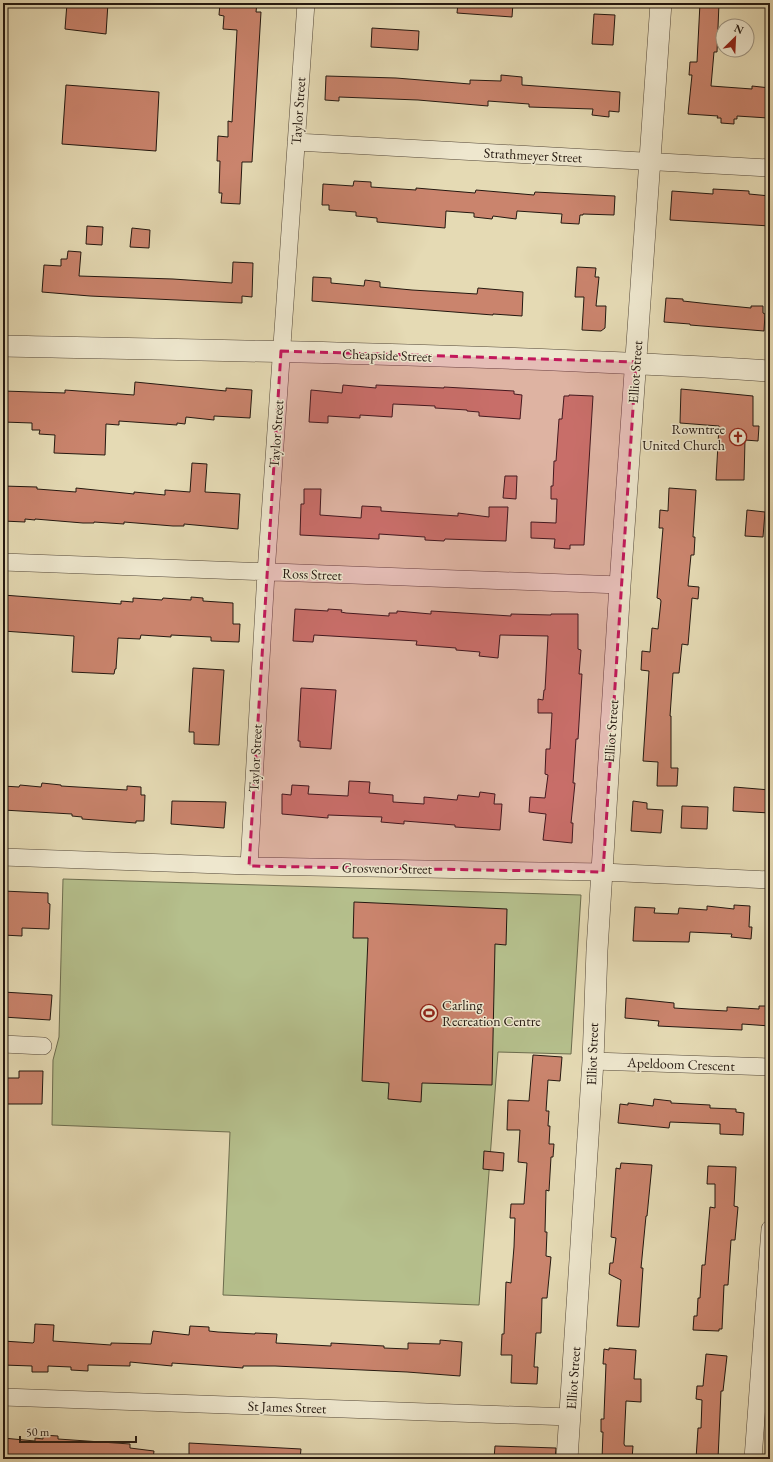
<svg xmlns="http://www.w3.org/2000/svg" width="773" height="1462" viewBox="0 0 773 1462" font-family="'EB Garamond',serif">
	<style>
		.green { fill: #b5bf8c; stroke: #6c6c4e }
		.building { fill: #ca846d; stroke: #241810 }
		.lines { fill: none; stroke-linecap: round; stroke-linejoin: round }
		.minor-casing { stroke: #544839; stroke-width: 18 }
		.tertiary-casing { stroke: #544839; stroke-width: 22 }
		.minor { stroke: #eee7ce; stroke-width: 17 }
		.tertiary { stroke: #eee7ce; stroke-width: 21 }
		.marked { fill: #c2185b; fill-opacity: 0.2; stroke: #c2185b; stroke-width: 3; stroke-dasharray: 8 5; stroke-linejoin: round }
		.labels { text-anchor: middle; stroke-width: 3; stroke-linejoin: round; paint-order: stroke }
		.street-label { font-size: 14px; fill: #241810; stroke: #eee7ce }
		.poi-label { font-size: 14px; fill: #241810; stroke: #eee7ce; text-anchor: end }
	</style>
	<rect width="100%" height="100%" fill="#e5dab4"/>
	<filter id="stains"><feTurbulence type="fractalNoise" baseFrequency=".005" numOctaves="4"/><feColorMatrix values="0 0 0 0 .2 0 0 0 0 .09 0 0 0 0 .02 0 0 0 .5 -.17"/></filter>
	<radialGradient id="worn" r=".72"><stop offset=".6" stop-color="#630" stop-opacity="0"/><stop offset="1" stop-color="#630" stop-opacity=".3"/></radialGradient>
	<!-- green -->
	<path class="green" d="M63,879l518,16 -10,159 -73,-2 -19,253 -256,-10 7,-163 -178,-7 1,-65 6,-23z"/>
	<!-- building -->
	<path class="building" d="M67,3h41l-2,31 -41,-5z
		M220,3h37l-1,9h5l-9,150h-10l-2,42 -19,-1 1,-10h-3l1,-32h-3l1,-25 10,1v-16l4,1 5,-92 -14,-1 1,-13 -5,-1z
		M458,3h55l-1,14 -55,-4z
		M700,3h19l-2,49h-3l-3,34 41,3v-3l18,2 -2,30 -31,-2v3h-3v5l-13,-1v-5h-4l1,-2 -30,-2 4,-39h-3l1,-13h7z
		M594,14l21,1 -2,30 -21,-1z
		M372,28l47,3 -1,19 -47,-3z
		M501,75l21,2v8l98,7 -1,20 -10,-1v6l-17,-2 1,-6 -64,-2v-3l-41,-3v5l-70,-6 -79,-3v4l-14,-1 1,-24 70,2 74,6v-4l31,1z
		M66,85l93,7 -3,59 -94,-7z
		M354,181l17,1v5l45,3v-2l59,5 1,-3 58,5 1,-3 80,4 -1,19 -31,-1v1h-3l-1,9 -18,-1 1,-9 -45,-3 -1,8 -23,-3 -1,3 -18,-2v-4l-28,-2 -1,17 -68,-6v-4l-21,-2v-4l-27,-2v-5h-7l1,-21 30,2z
		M713,189l36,2v3l21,2v30l-100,-6 2,-29 41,3z
		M87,226l16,1 -1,18 -16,-1z
		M132,228l18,2 -1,18 -19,-1z
		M68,251l13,1 -2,24 94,3 59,4 1,-21 20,1 -1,34 -10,-1v7l-152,-7 -48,-4 2,-27 17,1v-7h6z
		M577,267l19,1 -1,9h4l-3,29h10l-1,22 -4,3 -19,-1 2,-33h-9z
		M313,277l18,1v5l33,3 1,-6 15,2v5l32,3 65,4 1,-6 45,4 -1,24 -29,-2v1l-181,-14z
		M666,298l17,1v2l27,3 41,4v-2h12v7l2,1 -1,17 -74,-6v-1l-26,-2z
		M135,382l91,9v-3l26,2 -2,28 -36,-2v4l-28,-3 -1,7 -8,-1v2l-58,-4v4l-13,-1 -1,31 -51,-2 1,-18 -16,-1 1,-4h-8v-7l-29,-1v-31l62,2v-3l69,5z
		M343,385l33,3v-3l68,3v-1l70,4v3l8,1 -2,24 -41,-3v-4l-12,-1v-1l-32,-2v-2l-42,-2 -1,13 -32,-2v3l-32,-2v7l-19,-1 2,-32 31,3z
		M681,389l72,7v30h6l-1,15 -13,-1 -1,40h-28l3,-54 -39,-3z
		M569,395l24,1 -9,149h-14v4l-16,-1 1,-9 -24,-1v-16l25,1 1,-24h-6v-13h2l1,-25h2l3,-42h3l2,-23h5z
		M192,463l15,1 -2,28 35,2 -2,35 -54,-5v2h-11l-49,-4v2l-30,-2v1h-11l-48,-4v1l-10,-1v3l-22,-1v-35l34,1v2l39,3v-4l58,6v-2l31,3v-5l25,2z
		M505,476h12l-1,23 -13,-1z
		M669,488l27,2 -3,47h2l-1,18h-3l-3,31 11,1 -1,12 -6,-1 -4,47 -6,-1 -3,29h-6l-3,43h1v52h7l-1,18h-20l1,-24 -15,-1 6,-90 -8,-1 1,-19 8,1 2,-24 6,1 3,-28 -1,-2 -3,-1 6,-70h-4l1,-18 8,1z
		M304,489h17l-1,26 41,3 1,-12 19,1v4l77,5v-3l31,4v-10h19l-2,34 -61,-2 -1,2 -19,-1v-3l-46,-3v5l-79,-4 1,-31h3z
		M747,510l18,2 -2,25 -18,-1z
		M3,595l118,9v-3l12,1v-4l29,2 1,-2 28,2v-3l12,1v3l30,2v21h7l-1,18 -28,-1v-4l-40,-2v2l-30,-2 -1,4 -22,-1 -2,31h-1l-1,5 -42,-2 2,-36 -71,-5z
		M295,609l33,2v-2l14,1 -1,2 5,1 43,3v-3h8v-2l34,3v-3l80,5v-2l40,1v-1h27v35l3,1 -2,24h3l-4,65h-2l-3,44h2l-4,40h2l-1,20 -29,-3 3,-26 -17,-2 1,-15 15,1 3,-23 -3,-1 1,-25h4l2,-36h-14v-14l5,1 1,-10h1l3,-54 -48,-1 -2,23 -19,-2 1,-4 -24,-2v-2l-40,-3 1,-4 -103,-6 -1,7 -20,-1z
		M193,668l31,2 -5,75 -25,-1v-12h-5z
		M301,688l35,2 -5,59 -31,-2v-6h-2z
		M349,781l21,1 -1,11 24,2v7l31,2v-7l33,3 1,-5 21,2 1,-5 15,2 -1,10h8l-2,26 -45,-3v-2l-51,-4v3l-23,-2 1,-5 -54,-2v3l-46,-4v-20l9,1 1,-10 17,1 -1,8 40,2z
		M42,783l19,2v1l66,4v-4l14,1v8h4l-1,26h-8v2l-54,-4v-2l-10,-1v-2l-69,-4v-24l16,1 1,-2 21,2z
		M734,787l36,3v23l-37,-2z
		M172,801l54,1 -2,26 -53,-4z
		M633,801l14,2v6l16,1 -2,23 -30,-2z
		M682,806l26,1 -1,22 -26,-1z
		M3,891l45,2v10l2,1 -1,25 -27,-1v8l-19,-1z
		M354,902l153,7 -1,36 -11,-1 -3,141 -70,-2 -1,19 -33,-3 1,-16 -27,-2 6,-143h-15z
		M734,905l16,1 -1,21h3l-1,12 -20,-2 1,-3 -42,-2 -1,10 -56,-1 2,-34 20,1 -1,5 24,1 1,-6 28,2v-4l27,3z
		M3,992l49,3 -2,25 -47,-3z
		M626,998l48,5v5l15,1 38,2v-4l32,2v-3h11v20l-28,-2v6l-84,-4 1,-5 -34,-3z
		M533,1055l29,2 -2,24 -12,-1 -2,31h3l-1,15h2l-1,18h5l-1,13h-2l-2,34 -3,-1 -1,42h2l-1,24 5,1 -4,41h-5l-1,35h-5l-2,34h4l-1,17 -26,-1 1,-28h-11l1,-21h2l2,-52 5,1 3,-36 1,-29h-5l1,-14h13l3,-41 -9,-1 2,-32h-13l1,-30 21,1z
		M19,1071h24l-1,33h-39v-26h16z
		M654,1099l17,2v2l39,2v3l26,1v3l8,1 -1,22 -23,-1v-10l-50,-2 -1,6 -51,-5 2,-19 8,1v-2l25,3z
		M484,1151l20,2 -1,18 -20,-2z
		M621,1163l31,2 -5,51h-1l-5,52h2l-4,59 -22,-1 4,-46 -12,-6 1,-11h3l3,-25 -5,-1 5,-69 4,1z
		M708,1166l28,1 -2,39 4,1 -3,33h-4l-3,45h-4l-2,44h-3v2l-26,-1 1,-14h3l1,-18h2l2,-33h3l5,-58 5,1v-24h-8z
		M35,1324l19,1 -1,16 58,4v-2l40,1 2,-13 36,4 1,-9 19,1v4l9,1 37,2v-1l22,1 -1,9 55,3v-3l53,3v2l24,1v-6l32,1v-4l22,2 -2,34 -53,-4 -132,-6h-32v2l-71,-5v3l-42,-4v4l-42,-1v6l-17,-1v-3l-23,-1v6h-16v-6l-29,-1v-24l30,2 1,-1z
		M609,1348l27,2 -2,29h7v23l-15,-1 -2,43 1,2h8l-1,13h-30l1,-27h-2v-13h3v-4l2,-51h-3l1,-15 5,1z
		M706,1354l21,2 -4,35h-2l-3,68h-22l2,-31h3l1,-28 -6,-1 1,-13h6z
		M43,1435l15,1v3l72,5v4l24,3 -1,8h-150v-21l32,3v-3l8,1z
		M189,1443l112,6 -1,10h-111z
		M495,1446l61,2 -1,11h-61z"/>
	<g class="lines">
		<defs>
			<path id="minor" d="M296,142l474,26
				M3,562l617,23
				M3,857l246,9 354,6 167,8
				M249,866l17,-293 40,-570
				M3,1044l40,2
				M593,1061l177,6
				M3,1397l567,20
				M753,1459l17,-230"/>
			<path id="tertiary" d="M3,346c256,5 512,9 767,25
				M567,1459l26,-398 4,-111 23,-365 41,-582"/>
		</defs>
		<!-- minor casing -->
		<use href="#minor" class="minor-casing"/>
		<!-- tertiary casing -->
		<use href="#tertiary" class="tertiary-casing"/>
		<!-- minor -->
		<use href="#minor" class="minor"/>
		<!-- tertiary -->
		<use href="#tertiary" class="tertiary"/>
	</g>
	<!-- marked area -->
	<path class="marked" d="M281,351l355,11 -33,510 -354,-6z"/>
	<!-- icons -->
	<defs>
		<symbol id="church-ring" viewBox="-11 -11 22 22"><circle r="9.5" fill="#eee7ce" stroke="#8f2418" stroke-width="1.5"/><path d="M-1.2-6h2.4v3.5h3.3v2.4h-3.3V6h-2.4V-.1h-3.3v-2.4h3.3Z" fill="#8f2418"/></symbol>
		<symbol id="stadium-ring" viewBox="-11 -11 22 22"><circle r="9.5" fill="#eee7ce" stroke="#8f2418" stroke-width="1.5"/><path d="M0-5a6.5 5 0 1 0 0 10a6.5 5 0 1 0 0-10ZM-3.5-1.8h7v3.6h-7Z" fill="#8f2418"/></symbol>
	</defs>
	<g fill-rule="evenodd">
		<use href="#church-ring" x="728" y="427" width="20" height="20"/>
		<use href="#stadium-ring" x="419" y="1003" width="20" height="20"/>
	</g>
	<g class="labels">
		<!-- street labels -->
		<g class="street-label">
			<text transform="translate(298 111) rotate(-86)" y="5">Taylor Street</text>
			<text transform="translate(533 155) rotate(3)" y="5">Strathmeyer Street</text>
			<text transform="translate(387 355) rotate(2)" y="5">Cheapside Street</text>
			<text transform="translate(635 372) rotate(-86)" y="5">Elliot Street</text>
			<text transform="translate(276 434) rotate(-86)" y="5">Taylor Street</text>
			<text transform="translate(312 574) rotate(2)" y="5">Ross Street</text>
			<text transform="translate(611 731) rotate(-86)" y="5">Elliot Street</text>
			<text transform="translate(255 758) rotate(-87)" y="5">Taylor Street</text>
			<text transform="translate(387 868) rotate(1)" y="5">Grosvenor Street</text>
			<text transform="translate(592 1054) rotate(-88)" y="5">Elliot Street</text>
			<text transform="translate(681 1064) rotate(2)" y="5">Apeldoom Crescent</text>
			<text transform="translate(573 1378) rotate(-86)" y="5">Elliot Street</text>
			<text transform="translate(287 1407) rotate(2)" y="5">St James Street</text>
		</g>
		<!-- poi labels -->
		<g class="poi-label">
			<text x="725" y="434">Rowntree<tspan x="725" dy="16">United Church</tspan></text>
			<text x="442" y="1010" text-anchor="start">Carling<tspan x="442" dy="16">Recreation Centre</tspan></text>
		</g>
	</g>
	<!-- margin -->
	<rect width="773" height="1462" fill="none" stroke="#e5dab4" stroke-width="16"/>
	<rect x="4" y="4" width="765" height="1454" fill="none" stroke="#241810" stroke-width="2"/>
	<rect x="8" y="8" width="757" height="1446" fill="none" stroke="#241810"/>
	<!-- north arrow -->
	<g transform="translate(735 38) rotate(24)"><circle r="19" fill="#eee7ce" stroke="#9d9482"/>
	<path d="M0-3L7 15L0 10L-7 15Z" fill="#8f2418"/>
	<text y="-6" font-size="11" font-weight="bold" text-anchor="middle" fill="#241810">N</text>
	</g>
	<!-- scale -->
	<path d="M20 1436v6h116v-6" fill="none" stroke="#241810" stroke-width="2"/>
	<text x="26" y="1436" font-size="12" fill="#241810" stroke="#eee7ce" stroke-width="3" paint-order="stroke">50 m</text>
	<rect width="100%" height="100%" filter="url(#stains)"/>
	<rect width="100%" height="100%" fill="url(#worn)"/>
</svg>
